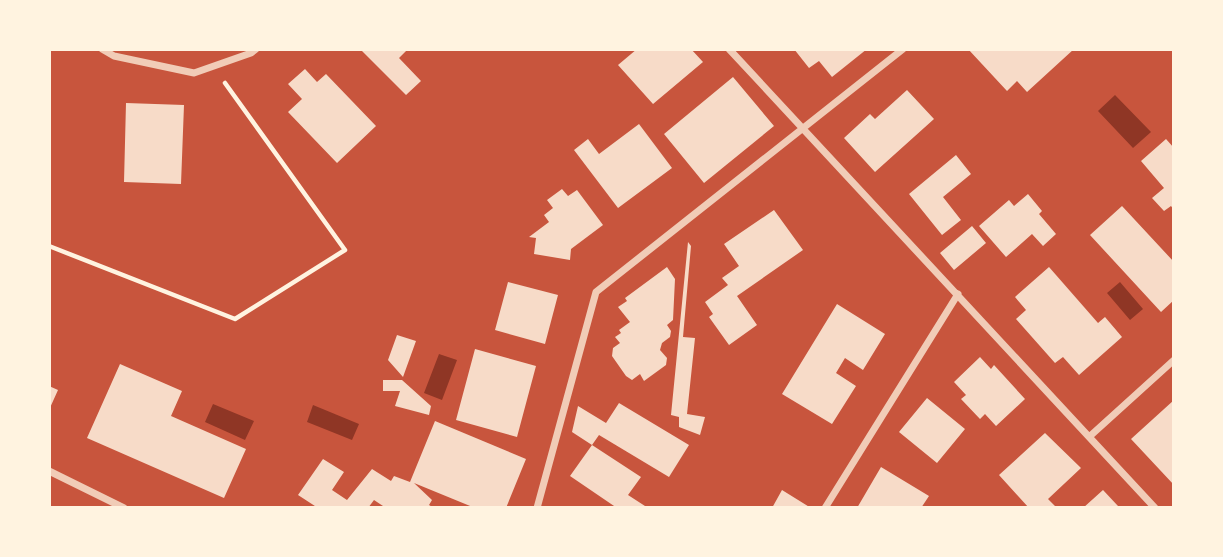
<svg xmlns="http://www.w3.org/2000/svg" width="1223" height="557" viewBox="0 0 1223 557" font-family="'Fira Sans Condensed',sans-serif">
	<style>
		.water { fill: #8f3625 }
		.building { fill: #f7dbc8 }
		.lines { fill: none; stroke-linecap: round; stroke-linejoin: round }
		.path { stroke: #fff3e0; stroke-width: 4.5 }
		.minor { stroke: #f1ccb7; stroke-width: 7 }
	</style>
	<rect width="100%" height="100%" fill="#c8553d"/>
	<!-- water -->
	<path class="water" d="M1115,95l36,37 -18,16 -35,-37z
		M1120,282l23,27 -13,11 -23,-27z
		M439,354l18,6 -15,40 -18,-7z
		M213,404l41,17 -9,19 -40,-18z
		M313,405l46,19 -7,16 -45,-18z"/>
	<!-- building -->
	<path class="building" d="M360,49h48l-9,9 22,23 -15,14z
		M637,49h54l12,13 -50,42 -35,-39z
		M794,49h73l-35,28 -13,-16 -10,7z
		M968,49h106l-47,43 -10,-11 -10,10z
		M305,69l12,13 9,-8 50,52 -39,37 -49,-51 14,-13 -14,-15z
		M733,77l41,49 -70,57 -40,-49z
		M907,90l27,29 -59,53 -31,-34 26,-24 5,5z
		M126,103l58,2 -3,79 -57,-2z
		M639,124l33,44 -54,40 -44,-58 14,-11 11,15z
		M1166,139l8,9v62l-3,-4 -7,5 -12,-13 12,-10 -23,-27z
		M956,155l15,19 -28,23 18,23 -19,15 -33,-41z
		M562,189l6,7 9,-6 26,35 -32,24 -1,11 -36,-6 2,-16 -7,-1 20,-15 -5,-7 9,-7 -6,-8z
		M1028,194l14,17 -3,3 17,20 -13,12 -11,-12 -26,23 -27,-31 30,-26 5,6z
		M1122,206l52,56v38l-13,12 -71,-77z
		M774,210l29,40 -66,46 20,29 -28,20 -20,-28 4,-3 -8,-12 23,-17 -6,-7 17,-12 -15,-22z
		M972,226l14,17 -32,27 -14,-17z
		M688,242l3,4 -8,91 12,1 -8,76 18,3 -5,18 -21,-8v-10l-8,-2z
		M667,267l8,12 -2,41 -6,5 4,6 -1,6 -8,6 -2,7 7,8 -1,7 -22,16 -4,-7 -8,6 -6,-4 -14,-20 1,-8 7,-5 -5,-6 6,-4 -2,-3 11,-8 -12,-15 9,-6 -2,-3z
		M1049,267l49,56 7,-6 17,20 -43,38 -16,-18 -8,6 -39,-44 10,-9 -11,-13z
		M508,282l50,13 -13,49 -50,-14z
		M837,304l48,30 -22,36 -18,-12 -9,15 20,13 -24,38 -50,-30z
		M397,335l19,6 -13,36 -15,-17z
		M475,349l61,17 -19,71 -61,-17z
		M980,357l11,12 3,-4 31,34 -29,27 -11,-12 -5,5 -19,-20 5,-4 -12,-13z
		M120,364l62,27 -11,25 75,33 -22,49 -137,-60z
		M383,380h19l29,26 -2,9 -34,-9 5,-15h-17z
		M49,386l9,4 -9,20z
		M927,398l38,31 -28,34 -38,-31z
		M1174,400v85l-43,-46z
		M619,403l70,42 -20,32 -70,-42 -7,10 -20,-13 6,-26 28,17z
		M435,421l91,38 -20,49h-31l-61,-25 18,17 -3,5 5,3h-48l-12,-8 -6,8h-50l-20,-13 25,-36 21,13 -12,18 15,10 25,-31 19,12 3,-5 16,6z
		M1045,433l36,35 -33,31 9,9h-28l-30,-33z
		M592,445l49,32 -13,18 17,11 -2,2h-26l-47,-32z
		M881,467l48,29 -8,12h-64z
		M782,490l29,18h-39z
		M1103,490l15,16 -3,2h-32z"/>
	<g class="lines">
		<!-- path -->
		<path class="path" d="M49,246l186,73 110,-69 -120,-167"/>
		<!-- minor -->
		<path class="minor" d="M102,49l12,7 80,17 57,-20 5,-4
			M729,49l426,459
			M1089,437l85,-77
			M49,471l75,37
			M537,508l59,-216 307,-243
			M825,508l133,-214"/>
	</g>
	<!-- border -->
	<rect width="1223" height="557" fill="none" stroke="#fff3e0" stroke-width="102"/>
</svg>
